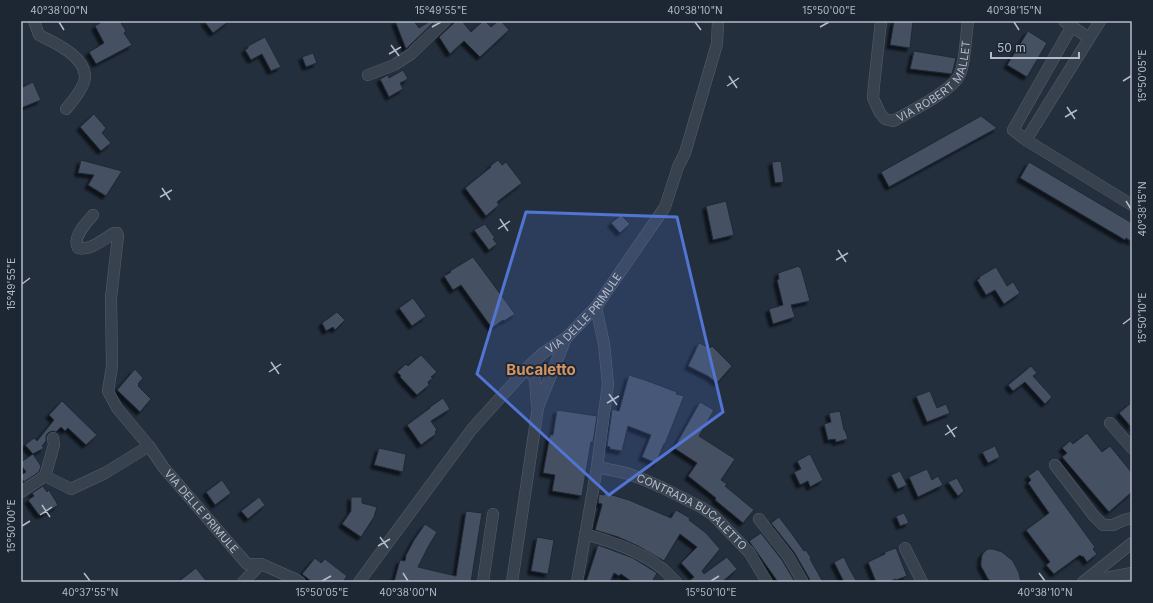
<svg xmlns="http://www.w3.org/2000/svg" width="1153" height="603" viewBox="0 0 1153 603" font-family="Inter,sans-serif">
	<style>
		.building { fill: #455162; stroke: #1f2835; filter: url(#shadow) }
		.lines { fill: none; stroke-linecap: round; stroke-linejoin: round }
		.street-casing { stroke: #565f6c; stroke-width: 12 }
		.street { stroke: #38414e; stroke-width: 11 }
		.marked { fill: #5274d3; fill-opacity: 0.2; stroke: #5274d3; stroke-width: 3; stroke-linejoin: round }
		.ticks { fill: none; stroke: #b4bcc9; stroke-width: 1.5 }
		.labels { text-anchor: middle; stroke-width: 3.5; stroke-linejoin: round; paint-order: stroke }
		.street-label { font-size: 11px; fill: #b4bcc9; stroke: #1d2633 }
		.district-label { font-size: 15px; font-weight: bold; fill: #d59563; stroke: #1d2633 }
		.neatline { fill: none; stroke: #b4bcc9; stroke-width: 1.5 }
		.ticks-label { font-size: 10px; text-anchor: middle; fill: #b4bcc9 }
	</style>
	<defs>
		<filter id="shadow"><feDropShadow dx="-3.5" dy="3.5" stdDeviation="1" flood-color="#0009"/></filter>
	</defs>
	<rect width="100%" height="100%" fill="#242f3e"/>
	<!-- building -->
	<path class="building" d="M103,21h17l6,10 -2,2 8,12 -36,19 -7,-12 15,-9 -9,-17z
		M204,21h25l-16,12z
		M395,21h19l5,7 11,-7h5l-29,28z
		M456,21h6l9,11 12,-11h2l6,6 7,-6h3l8,9 -29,27 -16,-16 -14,13 -11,-17z
		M894,21h19l-3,27 -20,-3z
		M1028,31l19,12 -20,34 -20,-12z
		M265,37l16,30 -10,4 -9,-17 -11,6 -6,-10 3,-2v-2z
		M914,51l42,7 -4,16 -42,-5z
		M313,53l4,10 -11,4 -4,-10z
		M403,70l5,9 -8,4 3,6 -14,8 -9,-18 8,-4 1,3z
		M33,82l8,18 -20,8v-20z
		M94,114l12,14 -4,5 9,10 -10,8 -21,-24z
		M981,116l16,12 -108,59 -8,-15z
		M81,160l41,11 -16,25 -18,-11 6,-10 -16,-2z
		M498,160l4,5 4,-3 16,21 -25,19 2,3 -13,11 -21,-28 26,-21 -1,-1z
		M781,161l3,21 -9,1 -3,-21z
		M1029,162l103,61v19l-6,-4 -1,2 -105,-62z
		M726,201l8,34 -21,5 -7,-34z
		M621,215l9,9 -10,9 -9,-10z
		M485,224l10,14 -2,1 4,5 -8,6 -15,-20z
		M473,257l42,57 -11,7 -1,-1 -11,8 -31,-43 -8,5 -9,-14 7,-4 -1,-1z
		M799,266l1,2h1l9,33 -19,4 4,12 -22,7 -4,-15 14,-4 -6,-25 2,-1 -1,-6z
		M996,267l11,19 6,-4 7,11 -16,11 -9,-14 -9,5 -9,-15 3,-2 -1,-1z
		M413,298l13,18 -14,10 -13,-18z
		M337,312l8,8 -10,10 -2,-3 -7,4 -4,-8z
		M699,343l11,5 2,-2 20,20 -15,17 -9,-7 -20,-10z
		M421,355l16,17 -6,5 2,1 -5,4 1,3 -12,10 -17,-18 1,-1 -4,-4 9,-8 2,2z
		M1031,366l6,7 -4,3 19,21 -7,7 -20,-22 -12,9 -5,-6z
		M135,369l8,9 -5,6 1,1 -1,1 13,13 -11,13 -23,-22z
		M629,375l16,5 32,12 -1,2 8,2 -19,48h-1l-8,19 -14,-6 9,-22 -23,-9 -6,25 -12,-2v-2l-3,-1 5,-36v-1l7,2z
		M930,391l7,17 9,-4 4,9 -23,9 -11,-26z
		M443,398l7,11 -19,12 6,9 -2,2 1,2 -15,11 -14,-20 23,-17v-1z
		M62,401l35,34 -11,10 -18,-17 -3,3 -4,-4 -5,5 -4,-1 -4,2 -2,3v5l-4,5 2,2 -11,6 -8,-9 9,-7 3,3 17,-21 -5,-5z
		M700,402l14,8 -15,26 36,23 -14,21 6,4 -2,2 29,24 -11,13 -28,-23 1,-2 -28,-22 9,-13 -23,-15z
		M1132,402v26l-13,-15z
		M557,410l40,6 -4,26h-2l-9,54 -30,-5 3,-16 -12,-2 7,-38h3z
		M840,411l4,19h1l3,9 -12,3 -1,-3 -7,1 -4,-16 7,-2 -2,-9z
		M1087,433l15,19 8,-6 22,27v19l-23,20 -47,-55 5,-4 -5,-5 8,-7 3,3z
		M995,446l5,11 -12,6 -6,-11z
		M379,448l27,6 -3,18 -29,-7z
		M33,454l8,12 -2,6 -15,10 -3,-5v-2l5,-3 -5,-7v-3z
		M810,454l13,26 -13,7 -2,-6 -8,4 -6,-13 7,-3 -4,-8z
		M927,469l5,11 6,-4 5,9 -25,12 -9,-20z
		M1038,469l57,78 -2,2 4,5 -10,8 -4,-6 -1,1 -2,-2 -26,19 -8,-9 4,-3 -24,-32 23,-17 -21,-30 3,-3 -3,-4z
		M900,471l7,14 -9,4 -7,-14z
		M957,478l7,13 -6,5 -10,-14z
		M222,480l9,13 -16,12 -9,-13z
		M43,486l4,6 2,-2 9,15 -15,10 -1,-1 -3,1 -11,-15 6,-4 -2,-3z
		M605,493l24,7 42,18 5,-8 14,8 -1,2 17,13 14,16 -18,22 2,3 23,-17 10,12 -15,13h-34l6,-5 -13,-14 16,-16 -17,-13 -16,27 -26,-15 -20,-9 -23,-7 7,-25v-1l-4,-1 1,-9 5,1z
		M259,497l6,8 -17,14 -7,-8z
		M351,497h11v6l15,4 -3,10 -13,20 -19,-13 9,-13z
		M466,511l16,2 -11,69h-77l6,-22 5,1 1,-6 8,-15 11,-16 12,8 -9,15 -10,20 38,9z
		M904,513l5,10 -9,3 -4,-10z
		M779,517l13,17 12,17 2,-1 5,8 -1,1 13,23h-13l-1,-4 -15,-26 -23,-29z
		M761,533l21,27 13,22h-17l-29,-41z
		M537,537l17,3 -6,34 -17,-3z
		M598,545l35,13 24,15 -5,9h-20l-11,-8 -2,2 -5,-3 -4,9h-24z
		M896,548l11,28 -11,4v-1l-8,3h-12l-8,-20 17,-8v-2z
		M988,549h5l9,3 11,9 6,12 2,9h-29l-4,-3 -7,-13v-5l1,-6 3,-4z
		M844,557l5,11 8,14h-13l-10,-20z
		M315,558l6,5 4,-4 22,17 -4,6h-31l-10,-8z
		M196,568l11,14h-29z"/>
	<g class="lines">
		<defs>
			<g id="street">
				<path d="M34,21l5,14c16,8 46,21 46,42 0,9 -13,25 -19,32"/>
				<path id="s1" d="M881,21l-7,64 -1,13 7,15 5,6 8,2c17,-9 57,-29 66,-45 6,-10 7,-42 9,-55"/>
				<path d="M1064,21l25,17"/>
				<path d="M1072,26l-59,104 13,10 106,65"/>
				<path d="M368,75l26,-10 17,-11 34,-33"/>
				<path d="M1026,140l74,-119"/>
				<path id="s2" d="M93,215c-7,8 -21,22 -15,33 12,3 26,-9 36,-15h3l1,3 -7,62 1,68 -4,25 9,17 32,38 15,22 83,96h14l36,16 3,2"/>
				<path d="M527,368l8,11 2,26"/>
				<path d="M1110,423l22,25"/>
				<path d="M53,438l1,7 -9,31 26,13 34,-16 44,-27"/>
				<path d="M1055,465l39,51 9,9h10l11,-5 8,-2"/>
				<path id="s3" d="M597,467l29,6 19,7 18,8 38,19 12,8 36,37 18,30"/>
				<path d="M21,492l24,-16"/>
				<path d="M759,519l29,37 15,26"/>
				<path d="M585,534c28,8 55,17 78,35 4,4 9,9 13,13"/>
				<path d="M905,548l17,34"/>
				<path d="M243,582l18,-18"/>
				<path id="s4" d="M359,582l113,-153 55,-61 16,-15 24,-16 29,-30 69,-100 13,-40 7,-14 32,-109 1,-23"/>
				<path d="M483,582l10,-68"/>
				<path d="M512,582l26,-175 28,-69"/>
				<path d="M577,582l20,-115 11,-83 -4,-40 -8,-37"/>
				<path d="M1083,582l49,-39"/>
				<path d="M1084,582l48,-9"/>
			</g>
		</defs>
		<!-- street casing -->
		<use href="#street" class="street-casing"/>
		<!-- street -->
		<use href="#street" class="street"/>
	</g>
	<!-- marked area -->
	<path class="marked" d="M526,212l151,5 46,195 -114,83 -132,-121z"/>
	<!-- ticks -->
	<path class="ticks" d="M59,22l5,8M695,22l6,8M1014,22l5,8M432,27l9,-5M820,27l9,-5M391,45l8,11M389,54l12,-7M729,76l8,12M1123,81l8,-5M727,86l12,-8M1067,107l8,12M1065,117l12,-7M162,188l8,12M160,197l12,-7M1126,201l5,8M500,219l8,12M498,229l12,-8M838,250l8,12M836,260l12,-7M22,284l8,-6M1123,324l8,-6M271,362l8,12M269,372l12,-8M609,394l8,11M607,403l12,-7M947,425l8,12M945,435l12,-8M42,505l8,12M40,515l12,-8M22,526l8,-5M380,537l8,11M378,546l12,-7M84,573l6,8M403,573l5,8M1039,573l6,8M322,581l9,-5M711,581l8,-5"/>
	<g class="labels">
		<!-- street labels -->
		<g class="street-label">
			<text dy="4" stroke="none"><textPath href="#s1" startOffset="171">VIA ROBERT MALLET</textPath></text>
			<text dy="4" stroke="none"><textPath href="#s4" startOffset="352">VIA DELLE PRIMULE</textPath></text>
			<text dy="4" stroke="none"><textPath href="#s2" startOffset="393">VIA DELLE PRIMULE</textPath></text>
			<text dy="4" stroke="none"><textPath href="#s3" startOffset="107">CONTRADA BUCALETTO</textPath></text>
		</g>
		<!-- district labels -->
		<g class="district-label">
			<text x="541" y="375">Bucaletto</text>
		</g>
	</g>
	<!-- border -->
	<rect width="1153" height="603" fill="none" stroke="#1d2633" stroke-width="44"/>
	<!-- scale -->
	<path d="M991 52v6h88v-6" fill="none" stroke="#b4bcc9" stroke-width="2"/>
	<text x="997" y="52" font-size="12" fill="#b4bcc9" stroke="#1d2633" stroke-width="3" paint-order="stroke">50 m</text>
	<rect x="22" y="22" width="1109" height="559" class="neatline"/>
	<g class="ticks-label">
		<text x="59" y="14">40°38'00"N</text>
		<text x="441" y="14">15°49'55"E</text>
		<text x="695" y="14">40°38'10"N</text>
		<text x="829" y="14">15°50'00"E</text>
		<text x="1014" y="14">40°38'15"N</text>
		<text transform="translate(1142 76) rotate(-90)" y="4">15°50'05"E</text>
		<text transform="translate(1142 209) rotate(-90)" y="4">40°38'15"N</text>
		<text transform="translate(11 284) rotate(-90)" y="4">15°49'55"E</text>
		<text transform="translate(1142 318) rotate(-90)" y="4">15°50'10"E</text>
		<text transform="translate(11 526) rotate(-90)" y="4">15°50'00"E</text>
		<text x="90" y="596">40°37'55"N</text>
		<text x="322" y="596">15°50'05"E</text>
		<text x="408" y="596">40°38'00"N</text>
		<text x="711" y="596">15°50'10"E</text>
		<text x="1045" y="596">40°38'10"N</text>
	</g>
</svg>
